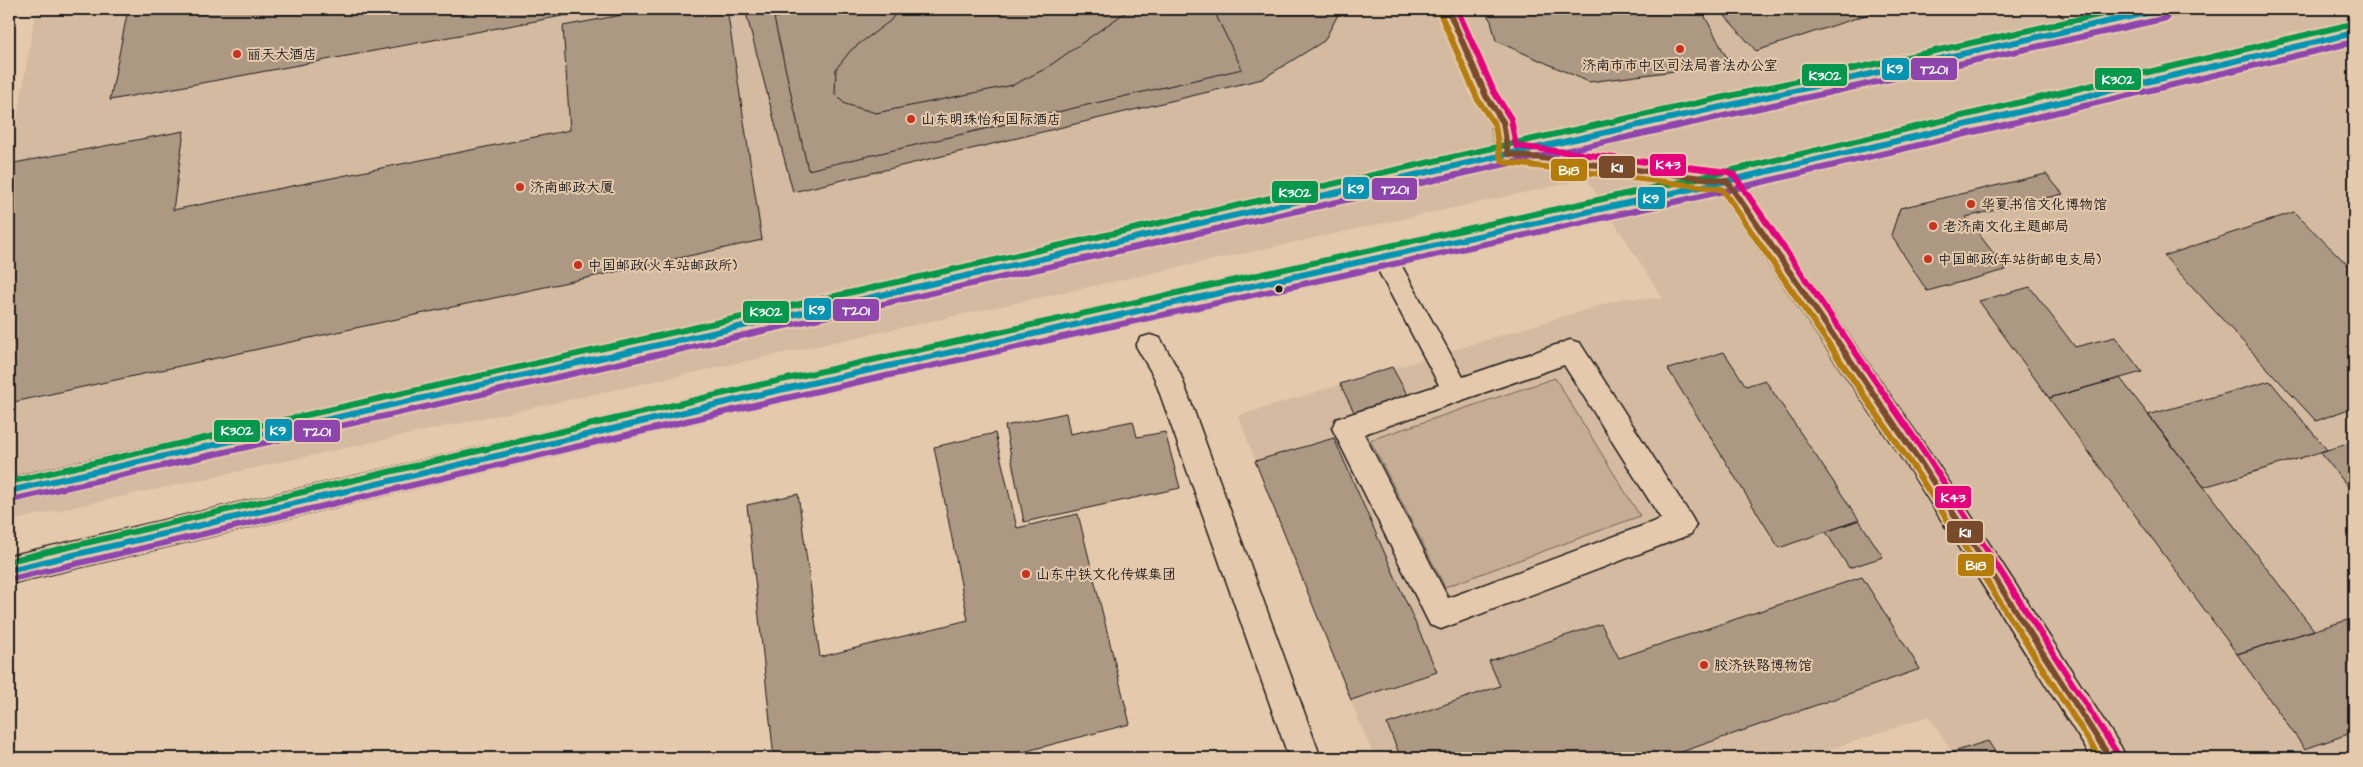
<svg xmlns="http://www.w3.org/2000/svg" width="2363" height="767" viewBox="0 0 2363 767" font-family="'Architects Daughter','LXGW WenKai TC',sans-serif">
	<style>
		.built { fill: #d4baa0 }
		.green { fill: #c4ad94; stroke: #706458 }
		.building { fill: #ad9884; stroke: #1c1c1c }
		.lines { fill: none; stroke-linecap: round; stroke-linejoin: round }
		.minor-casing { stroke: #1c1c1c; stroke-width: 3 }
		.major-casing { stroke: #1c1c1c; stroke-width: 3 }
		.minor { fill: #e5c9ac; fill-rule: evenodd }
		.major { fill: #e5c9ac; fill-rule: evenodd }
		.bus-1-casing { stroke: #e5c9ac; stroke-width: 10 }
		.bus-2-casing { stroke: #e5c9ac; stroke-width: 10 }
		.bus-3-casing { stroke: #e5c9ac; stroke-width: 10 }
		.bus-4-casing { stroke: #e5c9ac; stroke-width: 10 }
		.bus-5-casing { stroke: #e5c9ac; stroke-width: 10 }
		.bus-6-casing { stroke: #e5c9ac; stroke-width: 10 }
		.bus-1 { stroke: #0494b3; stroke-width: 6 }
		.bus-2 { stroke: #8e44ad; stroke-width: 6 }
		.bus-3 { stroke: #03984c; stroke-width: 6 }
		.bus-4 { stroke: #7a4b2a; stroke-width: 6 }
		.bus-5 { stroke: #b57d08; stroke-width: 6 }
		.bus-6 { stroke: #e5007d; stroke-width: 6 }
		.poi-dot { fill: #c8321e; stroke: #e5c9ac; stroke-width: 2 }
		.bus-dot { fill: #1c1c1c; stroke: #e5c9ac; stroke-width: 2 }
		.labels { text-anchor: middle; stroke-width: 4; stroke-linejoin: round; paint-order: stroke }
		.poi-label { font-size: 14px; fill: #1c1c1c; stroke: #e5c9ac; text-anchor: start }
		.line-badge { stroke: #e5c9ac; stroke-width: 2 }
		.badge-label { font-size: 14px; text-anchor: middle; font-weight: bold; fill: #fff }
	</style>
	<rect width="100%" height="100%" fill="#e5c9ac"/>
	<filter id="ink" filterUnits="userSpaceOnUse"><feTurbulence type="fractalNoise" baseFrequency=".02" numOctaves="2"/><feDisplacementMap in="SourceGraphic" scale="10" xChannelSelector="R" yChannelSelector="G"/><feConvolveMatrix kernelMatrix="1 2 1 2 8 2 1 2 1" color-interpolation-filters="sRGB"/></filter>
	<g filter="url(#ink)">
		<!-- built -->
		<path class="built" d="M36,9h2305l13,16v733h-398l-27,-42 -124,42h-431l-136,-342 386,-118 39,1 -76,-120 -1578,342v-353z"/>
		<!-- green -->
		<path class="green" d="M1555,378l85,138 -195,71 -75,-147z"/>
		<!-- building -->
		<path class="building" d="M128,9h472l-490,91z
			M654,9h73l35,231 -753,163v-239l175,-33 -11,79 397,-80 -7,-104z
			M745,9h596l-17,32 -62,38 -469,113z
			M815,9h398l29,60 -434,101 -34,-152z
			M899,9h231l-85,60 -32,16 -137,28 -31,-9 -10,-10 1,-25 15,-19 39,-29z
			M1483,9h218l29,55 -141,18 -93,-41 -5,-20z
			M1719,9h165l-128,42z
			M2046,174l17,20 -97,23 40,53 -79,21 -36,-56 9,-27z
			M2294,212l60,59v136l-38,14 -152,-165z
			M2030,287l45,60 40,-10 27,35 -93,26 -70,-97z
			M1724,352l22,34 19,-6 94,140 -80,28 -111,-179z
			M1392,367l16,29 -53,18 -15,-30z
			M2120,378l84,109 110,143 -77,24 -188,-256z
			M2270,381l57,69 -123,37 -56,-72z
			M1066,413l4,21 63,-13 4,16 28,-5 15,56 -156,34 -19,-96z
			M995,433l22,95 61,-14 52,210 -130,34h-226l-27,-253 51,-11 22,163 148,-37 -34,-173z
			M1334,438l103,234 -86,28 -96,-239z
			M2354,442v52l-34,-42z
			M1859,520l24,37 -34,11 -23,-36z
			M1862,577l58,92 -250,87 1,2h-270l-14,-34 113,-38 -11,-25 112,-37 18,34z
			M2354,618v114l-49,17 -68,-95z
			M1988,741l11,17h-64l46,-15z"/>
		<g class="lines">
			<defs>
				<path id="minor" d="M1437,9h22l38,84 18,29 4,24 208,25 9,3 195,280 190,293 5,11h-34l-181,-286 -192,-282 -220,-29 -3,-7 -5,-31 -17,-27z
					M2058,9h27l11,19 -4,6 -8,2 -8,-2 -9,-16 -6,-3z
					M1384,247l9,3 70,127 107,-37 10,3 111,173 5,9 -5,9 -250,95 -11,-4 -98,-197 4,-9 103,-34 -68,-128 4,-7zM1564,365l97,154 -213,79 -84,-164z
					M1150,335l10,3 20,35 141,385h-32l-135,-381 -18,-31 4,-8z"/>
				<path id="major" d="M2129,9h47l-3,6 -8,2 -657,146 -1499,341v-26z
					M2354,25v16l-627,150 -970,216 -748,177v-28l748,-173 970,-212z"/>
			</defs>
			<!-- minor casing -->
			<use href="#minor" class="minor-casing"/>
			<!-- major casing -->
			<use href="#major" class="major-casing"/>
			<!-- minor -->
			<use href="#minor" class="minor"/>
			<!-- major -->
			<use href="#major" class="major"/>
			<defs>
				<path id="bus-1" d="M9,491l1499,-337 657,-145
					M9,570l748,-175 970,-214 627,-148"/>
				<path id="bus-2" d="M11,500l1499,-337 657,-145
					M11,579l748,-175 970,-214 625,-148"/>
				<path id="bus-3" d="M9,482l1497,-337 620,-136
					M9,561l746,-175 970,-214 627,-148"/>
				<path id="bus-4" d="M1448,9l38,87 17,26 5,32 219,27 194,282 189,295"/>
				<path id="bus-5" d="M1440,13l38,87 17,25 5,31 4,6 218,27 192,279 186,290"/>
				<path id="bus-6" d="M1457,9l37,83 17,27 5,27 212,26 6,3 194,283 189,295"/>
			</defs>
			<!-- bus-1 casing -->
			<use href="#bus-1" class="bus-1-casing"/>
			<!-- bus-2 casing -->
			<use href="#bus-2" class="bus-2-casing"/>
			<!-- bus-3 casing -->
			<use href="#bus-3" class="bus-3-casing"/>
			<!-- bus-4 casing -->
			<use href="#bus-4" class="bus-4-casing"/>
			<!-- bus-5 casing -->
			<use href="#bus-5" class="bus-5-casing"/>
			<!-- bus-6 casing -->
			<use href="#bus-6" class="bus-6-casing"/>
			<!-- bus-1 -->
			<use href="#bus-1" class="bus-1"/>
			<!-- bus-2 -->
			<use href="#bus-2" class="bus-2"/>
			<!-- bus-3 -->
			<use href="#bus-3" class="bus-3"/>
			<!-- bus-4 -->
			<use href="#bus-4" class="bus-4"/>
			<!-- bus-5 -->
			<use href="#bus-5" class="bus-5"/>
			<!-- bus-6 -->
			<use href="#bus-6" class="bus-6"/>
		</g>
	</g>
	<!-- markers -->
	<g class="poi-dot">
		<circle cx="1680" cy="49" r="5"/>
		<circle cx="237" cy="54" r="5"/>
		<circle cx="911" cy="119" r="5"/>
		<circle cx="520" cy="187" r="5"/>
		<circle cx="1971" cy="204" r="5"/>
		<circle cx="1933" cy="226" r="5"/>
		<circle cx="1928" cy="259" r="5"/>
		<circle cx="578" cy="265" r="5"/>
		<circle cx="1026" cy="574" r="5"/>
		<circle cx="1704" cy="665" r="5"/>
	</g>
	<circle class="bus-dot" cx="1279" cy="289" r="4.5"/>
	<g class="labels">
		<!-- poi labels -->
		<g class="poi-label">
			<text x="247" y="59">丽天大酒店</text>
			<text x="1680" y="70" text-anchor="middle">济南市市中区司法局普法办公室</text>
			<text x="921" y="124">山东明珠怡和国际酒店</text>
			<text x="530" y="192">济南邮政大厦</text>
			<text x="1981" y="209">华夏书信文化博物馆</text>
			<text x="1943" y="231">老济南文化主题邮局</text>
			<text x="1938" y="264">中国邮政(车站街邮电支局)</text>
			<text x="588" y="270">中国邮政(火车站邮政所)</text>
			<text x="1036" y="579">山东中铁文化传媒集团</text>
			<text x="1714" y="670">胶济铁路博物馆</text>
		</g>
	</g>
	<g class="line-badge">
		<rect x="1881" y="57" width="29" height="24" rx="5" fill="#0494b3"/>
		<rect x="1910" y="57" width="48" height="24" rx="5" fill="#8e44ad"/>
		<rect x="1801" y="63" width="47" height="24" rx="5" fill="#03984c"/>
		<rect x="2094" y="67" width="48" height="24" rx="5" fill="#03984c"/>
		<rect x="1649" y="153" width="38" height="24" rx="5" fill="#e5007d"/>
		<rect x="1598" y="155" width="38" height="24" rx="5" fill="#7a4b2a"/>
		<rect x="1550" y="158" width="38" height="24" rx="5" fill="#b57d08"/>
		<rect x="1342" y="176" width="28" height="24" rx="5" fill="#0494b3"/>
		<rect x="1371" y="177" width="47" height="24" rx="5" fill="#8e44ad"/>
		<rect x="1271" y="180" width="48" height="24" rx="5" fill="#03984c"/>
		<rect x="1637" y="186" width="29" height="24" rx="5" fill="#0494b3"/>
		<rect x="803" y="297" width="29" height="24" rx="5" fill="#0494b3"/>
		<rect x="832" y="298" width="48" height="24" rx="5" fill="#8e44ad"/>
		<rect x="742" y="300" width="48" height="24" rx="5" fill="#03984c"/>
		<rect x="264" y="418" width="29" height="24" rx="5" fill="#0494b3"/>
		<rect x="213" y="419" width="48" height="24" rx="5" fill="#03984c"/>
		<rect x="293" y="419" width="48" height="24" rx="5" fill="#8e44ad"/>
		<rect x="1934" y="485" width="38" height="24" rx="5" fill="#e5007d"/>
		<rect x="1946" y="520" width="38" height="24" rx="5" fill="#7a4b2a"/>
		<rect x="1957" y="553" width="38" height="24" rx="5" fill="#b57d08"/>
	</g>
	<g class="badge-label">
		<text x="1895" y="73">K9</text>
		<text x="1934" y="74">T201</text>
		<text x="1825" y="80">K302</text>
		<text x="2118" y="84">K302</text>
		<text x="1668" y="169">K43</text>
		<text x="1617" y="172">K11</text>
		<text x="1569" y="175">B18</text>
		<text x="1356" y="193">K9</text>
		<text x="1395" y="194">T201</text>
		<text x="1295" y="197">K302</text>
		<text x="1651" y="203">K9</text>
		<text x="817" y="314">K9</text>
		<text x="856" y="315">T201</text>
		<text x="766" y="316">K302</text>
		<text x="278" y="435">K9</text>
		<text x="237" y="435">K302</text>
		<text x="317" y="436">T201</text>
		<text x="1953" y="502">K43</text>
		<text x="1965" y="537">K11</text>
		<text x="1976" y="570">B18</text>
	</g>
	<!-- margin -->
	<rect width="2363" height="767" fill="none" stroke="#e5c9ac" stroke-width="30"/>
	<rect x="15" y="15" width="2333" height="737" fill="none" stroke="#1c1c1c" stroke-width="2" filter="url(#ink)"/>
</svg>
